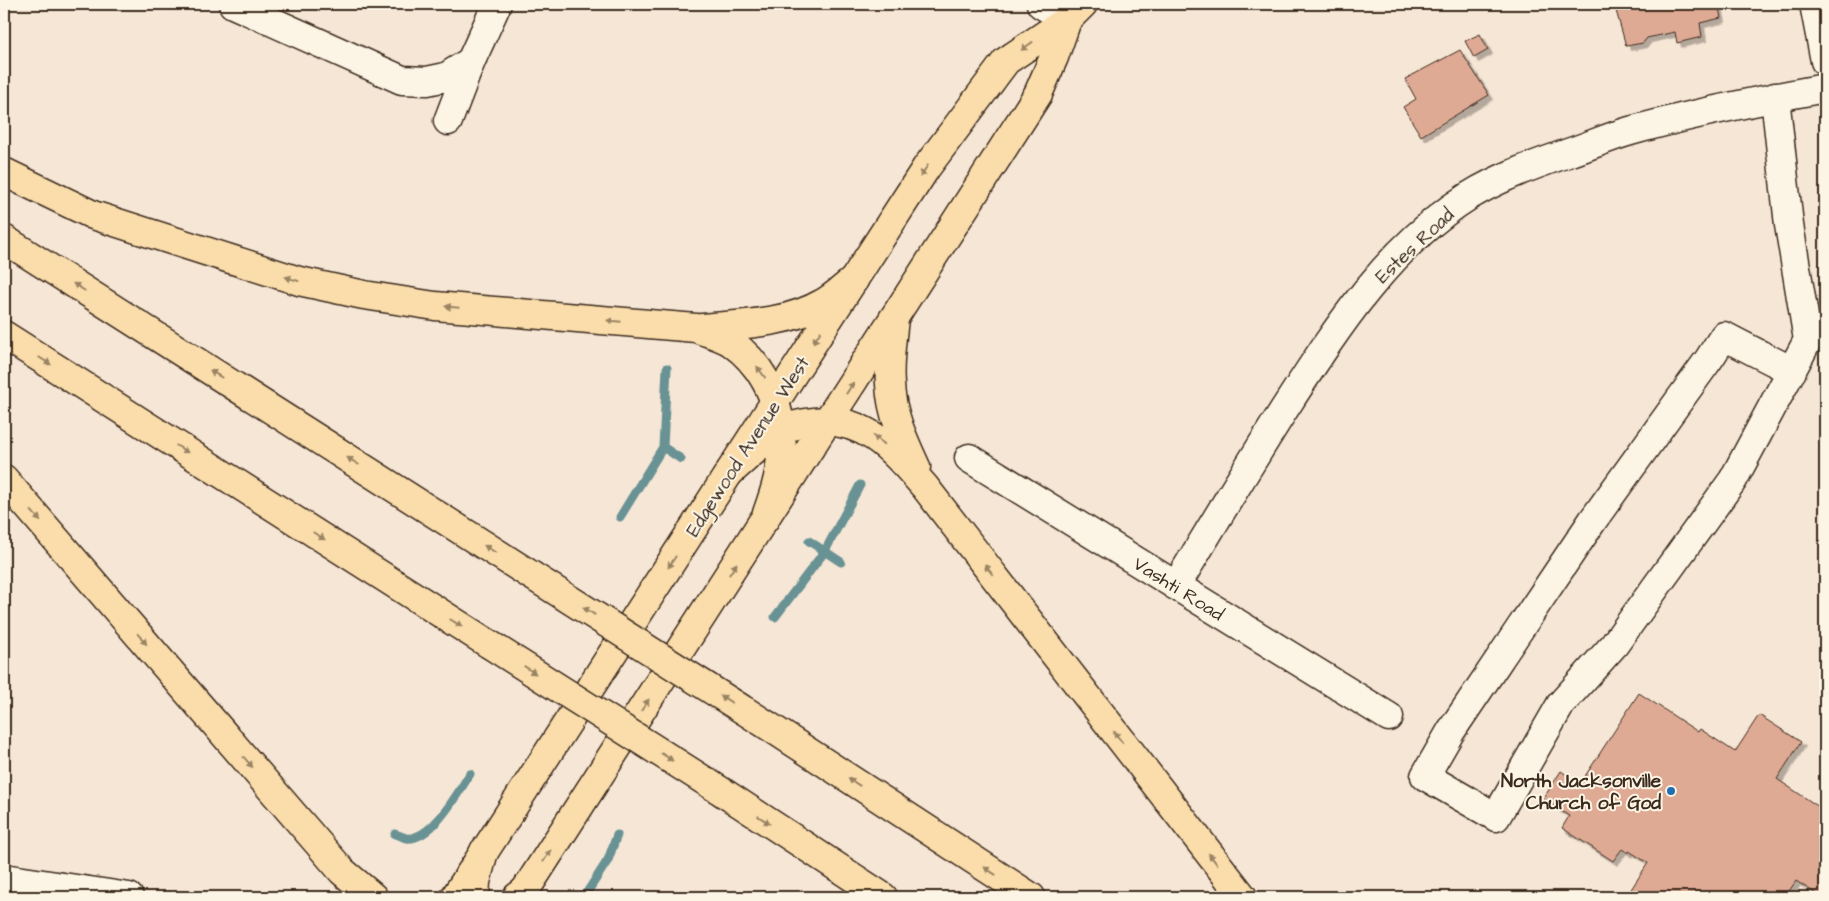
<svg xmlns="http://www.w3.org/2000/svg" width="1829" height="901" viewBox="0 0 1829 901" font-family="'Architects Daughter',sans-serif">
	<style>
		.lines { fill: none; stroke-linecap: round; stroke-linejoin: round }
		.stream { stroke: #699294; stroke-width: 9 }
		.building { fill: #dfaa94; stroke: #3b2a1e; filter: url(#shadow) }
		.minor-casing { stroke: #3b2a1e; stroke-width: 31 }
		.major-casing { stroke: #3b2a1e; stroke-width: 31 }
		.highway-casing { stroke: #3b2a1e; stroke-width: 31 }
		.minor { stroke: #fcf5e5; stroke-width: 28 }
		.major { stroke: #faddab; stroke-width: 28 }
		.highway { stroke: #faddab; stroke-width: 28 }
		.highway-bridge-casing { stroke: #3b2a1e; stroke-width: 31; stroke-linecap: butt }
		.highway-bridge { stroke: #faddab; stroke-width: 28 }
		.oneway { fill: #9a8464 }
		.poi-dot { fill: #1f6fb2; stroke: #fcf5e5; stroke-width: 2 }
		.labels { text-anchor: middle; stroke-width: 4; stroke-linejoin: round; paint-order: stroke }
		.street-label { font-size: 19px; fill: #3b2a1e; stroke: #fcf5e5 }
		.poi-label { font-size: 19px; font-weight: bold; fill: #3b2a1e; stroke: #fcf5e5; text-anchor: end }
	</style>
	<defs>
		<filter id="shadow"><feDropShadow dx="4.5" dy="4.5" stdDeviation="0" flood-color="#0004"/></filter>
	</defs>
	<rect width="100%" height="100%" fill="#f6e6d5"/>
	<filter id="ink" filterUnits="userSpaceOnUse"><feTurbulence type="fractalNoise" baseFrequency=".02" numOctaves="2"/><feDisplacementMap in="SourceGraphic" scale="10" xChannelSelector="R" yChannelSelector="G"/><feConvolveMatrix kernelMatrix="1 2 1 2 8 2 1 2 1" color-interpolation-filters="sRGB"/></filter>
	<g filter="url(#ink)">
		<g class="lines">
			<!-- stream -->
			<path class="stream" d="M663,447l18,12
				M620,517l43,-70 4,-79
				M809,541l32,21
				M775,617l50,-66 35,-66
				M395,834c4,1 8,3 11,4 26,3 52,-46 64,-64
				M584,897l24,-37 9,-25"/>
		</g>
		<!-- building -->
		<path class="building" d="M1627,4h91l3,14 -21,5 2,14 -25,6 -2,-11 -28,6 -4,5 -17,3 -11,-39z
			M1480,34l8,16 -14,8 -9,-17z
			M1460,50l29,45 -68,41 -18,-29 13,-8 -11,-20z
			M1639,693l59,39 2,-3 35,23 24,-37 42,27 -24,37 48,32v86h-4l-25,-16 -11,16h-145l-10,-6 18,-28 -19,-12 -1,2 -6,-4 -9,12 -51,-33 7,-12 -26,-17 18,-28 19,13z"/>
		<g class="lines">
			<defs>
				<path id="minor" d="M233,4l169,76 25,1 19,-4 25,-16
					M1041,4l26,16
					M1814,4l11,57
					M1775,97l14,128 19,115 -75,140 -119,165 -53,59 -65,113 -71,-41 26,-45 142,-211 116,-161 15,-23 68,35
					M448,121l23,-60 26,-57
					M969,458l420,259
					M1176,586c36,-60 72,-119 109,-178 51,-79 103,-161 184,-212 31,-19 65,-31 99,-43 21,-7 41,-16 62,-22 64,-18 130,-31 195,-43
					M4,878l125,19"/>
				<path id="major" d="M455,897l471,-729 80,-107 61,-41 16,-16
					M521,897l517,-803 16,-37 13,-37"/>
				<path id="highway" d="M4,172l89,43 206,66 65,14 71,11 261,22c12,5 26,8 36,15 36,26 53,70 49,113 -1,22 -9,43 -16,63
					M4,239l527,336
					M894,318c-2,22 -6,44 -4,66 1,29 14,57 26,83
					M702,328c40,-4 85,-4 121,-25 11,-6 21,-16 31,-23
					M4,335l485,309
					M730,472c16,-14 32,-30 51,-41 9,-5 22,-8 33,-9 52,-6 80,30 111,65l318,410
					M4,479l338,392 31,26
					M767,725l264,172
					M724,793l159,104
					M475,897l1,-15 8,-31
					M517,897l8,-6"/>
			</defs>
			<!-- minor casing -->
			<use href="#minor" class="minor-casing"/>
			<!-- major casing -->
			<use href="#major" class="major-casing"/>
			<!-- highway casing -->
			<use href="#highway" class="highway-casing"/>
			<!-- minor -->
			<use href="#minor" class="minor"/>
			<!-- major -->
			<use href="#major" class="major"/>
			<!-- highway -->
			<use href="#highway" class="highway"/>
			<defs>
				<path id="highway-bridge" d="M531,575l236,150
					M489,644l235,149"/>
			</defs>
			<!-- highway-bridge casing -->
			<use href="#highway-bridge" class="highway-bridge-casing"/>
			<!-- highway-bridge -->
			<use href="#highway-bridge" class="highway-bridge"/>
		</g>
		<!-- one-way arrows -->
		<defs><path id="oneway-solid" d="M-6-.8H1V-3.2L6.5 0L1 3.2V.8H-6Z" transform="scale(1.25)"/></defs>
		<g class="oneway">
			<use href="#oneway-solid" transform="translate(1027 46) rotate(144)"/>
			<use href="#oneway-solid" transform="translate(924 171) rotate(124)"/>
			<use href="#oneway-solid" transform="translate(292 279) rotate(-163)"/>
			<use href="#oneway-solid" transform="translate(79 287) rotate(-148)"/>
			<use href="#oneway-solid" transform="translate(452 307) rotate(-175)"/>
			<use href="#oneway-solid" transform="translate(614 321) rotate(-175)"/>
			<use href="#oneway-solid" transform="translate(817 337) rotate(123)"/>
			<use href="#oneway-solid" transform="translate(45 361) rotate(32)"/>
			<use href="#oneway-solid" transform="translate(761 372) rotate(-126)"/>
			<use href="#oneway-solid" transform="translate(216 374) rotate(-148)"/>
			<use href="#oneway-solid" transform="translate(850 388) rotate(-57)"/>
			<use href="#oneway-solid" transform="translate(879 440) rotate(-142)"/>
			<use href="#oneway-solid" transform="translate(182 449) rotate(32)"/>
			<use href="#oneway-solid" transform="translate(353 461) rotate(-148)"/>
			<use href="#oneway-solid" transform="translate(36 516) rotate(49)"/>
			<use href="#oneway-solid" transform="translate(319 536) rotate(32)"/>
			<use href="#oneway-solid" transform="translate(490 549) rotate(-148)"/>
			<use href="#oneway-solid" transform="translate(672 562) rotate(123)"/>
			<use href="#oneway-solid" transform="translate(733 569) rotate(-57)"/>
			<use href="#oneway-solid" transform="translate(989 570) rotate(-128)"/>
			<use href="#oneway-solid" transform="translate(589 611) rotate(-147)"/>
			<use href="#oneway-solid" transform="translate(456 623) rotate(32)"/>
			<use href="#oneway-solid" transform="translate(142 639) rotate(49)"/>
			<use href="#oneway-solid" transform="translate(530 670) rotate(33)"/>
			<use href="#oneway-solid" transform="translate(726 699) rotate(-147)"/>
			<use href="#oneway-solid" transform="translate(645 705) rotate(-57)"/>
			<use href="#oneway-solid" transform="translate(1118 737) rotate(-128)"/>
			<use href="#oneway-solid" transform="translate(667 757) rotate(33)"/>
			<use href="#oneway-solid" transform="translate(248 762) rotate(49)"/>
			<use href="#oneway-solid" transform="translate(854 782) rotate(-147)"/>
			<use href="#oneway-solid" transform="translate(764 820) rotate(33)"/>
			<use href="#oneway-solid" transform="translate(547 856) rotate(-57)"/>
			<use href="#oneway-solid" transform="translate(1213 859) rotate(-128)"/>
			<use href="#oneway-solid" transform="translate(990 871) rotate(-147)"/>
		</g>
	</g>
	<!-- markers -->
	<circle class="poi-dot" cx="1671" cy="791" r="5"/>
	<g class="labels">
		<!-- street labels -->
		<g class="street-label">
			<text transform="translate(1414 245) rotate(-43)" y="7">Estes Road</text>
			<text transform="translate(747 446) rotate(-57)" y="7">Edgewood Avenue West</text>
			<text transform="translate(1179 588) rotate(32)" y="7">Vashti Road</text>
		</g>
		<!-- poi labels -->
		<g class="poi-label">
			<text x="1661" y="787">North Jacksonville<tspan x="1661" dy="22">Church of God</tspan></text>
		</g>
	</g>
	<!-- margin -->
	<rect width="1829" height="901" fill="none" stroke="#fcf5e5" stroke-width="20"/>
	<rect x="10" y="10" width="1809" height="881" fill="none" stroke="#3b2a1e" stroke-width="2" filter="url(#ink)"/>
</svg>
